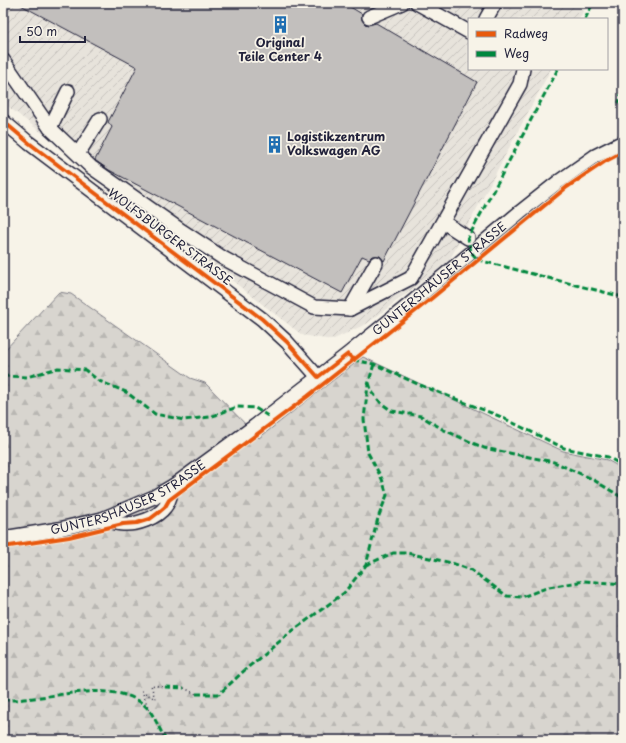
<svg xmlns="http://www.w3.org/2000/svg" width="626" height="743" viewBox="0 0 626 743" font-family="'Playpen Sans',sans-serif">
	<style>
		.industrial { fill: url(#industrial-furrows) }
		.forest { fill: url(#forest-firs); stroke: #7d7c85 }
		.building { fill: #c2bfbd; stroke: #22223b }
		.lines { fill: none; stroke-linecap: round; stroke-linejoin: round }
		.minor-casing { stroke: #22223b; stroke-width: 16 }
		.path { stroke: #22223b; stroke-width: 1.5; stroke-dasharray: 1 3; stroke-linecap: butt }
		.minor { stroke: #f7f3e8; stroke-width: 13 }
		.quiet { stroke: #00873e; stroke-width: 3; stroke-dasharray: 6 3; stroke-linecap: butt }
		.cycleway-casing { stroke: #f7f3e8; stroke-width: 6 }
		.cycleway { stroke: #e8590c; stroke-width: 4 }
		.labels { text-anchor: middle; stroke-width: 3.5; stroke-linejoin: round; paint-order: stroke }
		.poi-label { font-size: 12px; font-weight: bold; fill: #22223b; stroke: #f7f3e8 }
		.street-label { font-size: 12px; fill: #22223b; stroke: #f7f3e8 }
	</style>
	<defs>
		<pattern id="industrial-furrows" width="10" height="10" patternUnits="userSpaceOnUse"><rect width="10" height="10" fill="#e7e3db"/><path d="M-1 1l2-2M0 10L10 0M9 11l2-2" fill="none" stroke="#c6c2bd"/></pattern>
		<pattern id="forest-firs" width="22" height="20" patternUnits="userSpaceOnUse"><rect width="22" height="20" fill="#d8d5cf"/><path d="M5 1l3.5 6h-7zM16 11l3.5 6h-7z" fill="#b9b7b3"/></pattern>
	</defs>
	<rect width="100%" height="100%" fill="#f7f3e8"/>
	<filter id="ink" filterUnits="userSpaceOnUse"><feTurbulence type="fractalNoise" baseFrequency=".025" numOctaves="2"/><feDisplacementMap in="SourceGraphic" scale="8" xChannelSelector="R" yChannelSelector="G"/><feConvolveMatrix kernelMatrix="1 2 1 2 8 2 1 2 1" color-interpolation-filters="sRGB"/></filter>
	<g filter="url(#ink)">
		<!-- industrial -->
		<path class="industrial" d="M3,3h585l-9,16h-110v50h82l-102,192 -81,62 -36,17 -30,-5 -297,-231 -2,-2z"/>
		<!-- forest -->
		<path class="forest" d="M59,292l12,2 119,84 15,5 54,55 104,-81 200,94 44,9 16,9v271h-620v-388z"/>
		<!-- building -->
		<path class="building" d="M17,3h331l-1,2 15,9v6l3,4 3,1 8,-2 101,59 -93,179 -4,-5h-8l-3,3 -7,-3 -20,37 -233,-123 -13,-9 -1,-1 17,-33 -4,-5 29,-55z"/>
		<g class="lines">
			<defs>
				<g id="minor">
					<path d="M417,3l52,29"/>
					<path d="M369,17l33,-14"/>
					<path d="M486,19l9,-16"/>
					<path d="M3,60l47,68 41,39 91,64 41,27 91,49 36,2 61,-31 109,-194 3,-15"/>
					<path d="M3,121l26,22 233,176 25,23 31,35"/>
					<path d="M50,128l18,-37"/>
					<path d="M78,154l22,-35"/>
					<path d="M443,222l25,16"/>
					<path d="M350,309l26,-46"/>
					<path d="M102,519c6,1 14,5 21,5 14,1 34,-6 42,-17 5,-6 6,-14 8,-21"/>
					<path id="s1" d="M3,538l56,-9 43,-10 52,-22 19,-11 82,-60 93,-72 57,-46 115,-96 38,-30 37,-26 28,-14"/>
				</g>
			</defs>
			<!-- minor casing -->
			<use href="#minor" class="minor-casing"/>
			<!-- path -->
			<path class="path" d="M184,688l12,6
				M149,710l-7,-19 13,8 -4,-14 14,2"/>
			<!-- minor -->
			<use href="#minor" class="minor"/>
			<!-- quiet -->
			<path class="quiet" d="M585,19l8,-16
				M558,69l-90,169 3,14 7,8 145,37
				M622,103l-3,-1 4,-16
				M353,360l21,4 46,21 79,31 65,32 44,9 15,9
				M3,376l24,1 31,-9 27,2 14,11 27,11 29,22 29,6 26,-3 27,-10 18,1 13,8
				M369,383l3,9 9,11 11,8 29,5 23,14 40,18 70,14 38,17 31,19
				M366,565l27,-12h14l45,10 19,7 36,26 15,1 27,-10 35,-6 39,3
				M165,687l19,1
				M196,694h23l27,-25 45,-37 53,-39 22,-28 12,-47 9,-23 -5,-16 -14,-26 -4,-34 4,-34 6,-21
				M3,700c41,2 116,-26 146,10 7,9 11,21 17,30"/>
			<defs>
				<path id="cycleway" d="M3,121l26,22 233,176 25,23 31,35 30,-23 6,6
					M3,547l66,-10 54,-13 14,-1 13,-4 8,-6 7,-6 4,-7 139,-104 124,-98 135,-111 37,-25 19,-10"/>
			</defs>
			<!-- cycleway casing -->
			<use href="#cycleway" class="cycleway-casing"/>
			<!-- cycleway -->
			<use href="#cycleway" class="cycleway"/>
		</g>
	</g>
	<!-- icons -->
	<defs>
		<symbol id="building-bare" viewBox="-9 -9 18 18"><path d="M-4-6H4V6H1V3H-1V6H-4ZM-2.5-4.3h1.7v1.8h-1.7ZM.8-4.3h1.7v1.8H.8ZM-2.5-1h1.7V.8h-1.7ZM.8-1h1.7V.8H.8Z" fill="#1f6fb2" stroke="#f7f3e8" stroke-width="2.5" paint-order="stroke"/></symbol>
	</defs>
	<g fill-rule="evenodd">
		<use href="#building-bare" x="268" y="12" width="25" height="25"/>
		<use href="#building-bare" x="262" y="132" width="25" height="25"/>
	</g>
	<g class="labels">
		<!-- poi labels -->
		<g class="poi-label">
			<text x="280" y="47">Original<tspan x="280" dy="14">Teile Center 4</tspan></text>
			<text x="287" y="141" text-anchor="start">Logistikzentrum<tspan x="287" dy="14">Volkswagen AG</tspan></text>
		</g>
		<!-- street labels -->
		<g class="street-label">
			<text transform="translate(170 237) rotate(37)" y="4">WOLFSBURGER STRASSE</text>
			<text dy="4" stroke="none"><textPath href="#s1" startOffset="517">GUNTERSHÄUSER STRASSE</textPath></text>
			<text dy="4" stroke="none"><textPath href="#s1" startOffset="133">GUNTERSHÄUSER STRASSE</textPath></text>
		</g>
	</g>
	<!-- margin -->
	<rect width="626" height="743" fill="none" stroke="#f7f3e8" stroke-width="16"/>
	<rect x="8" y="8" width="610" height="727" fill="none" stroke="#22223b" stroke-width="1.5" filter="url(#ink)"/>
	<!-- legend -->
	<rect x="468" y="18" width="140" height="52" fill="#f7f3e8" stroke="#a29fa3"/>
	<rect x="476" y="31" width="20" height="6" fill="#e8590c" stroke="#a29fa3"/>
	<text x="504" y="38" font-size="12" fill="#22223b">Radweg</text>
	<rect x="476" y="51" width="20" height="6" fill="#00873e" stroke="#a29fa3"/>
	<text x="504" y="58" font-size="12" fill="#22223b">Weg</text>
	<!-- scale -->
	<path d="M20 36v6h65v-6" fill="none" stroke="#22223b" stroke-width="2"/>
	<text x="26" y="36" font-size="12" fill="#22223b" stroke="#f7f3e8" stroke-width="3" paint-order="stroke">50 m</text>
</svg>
